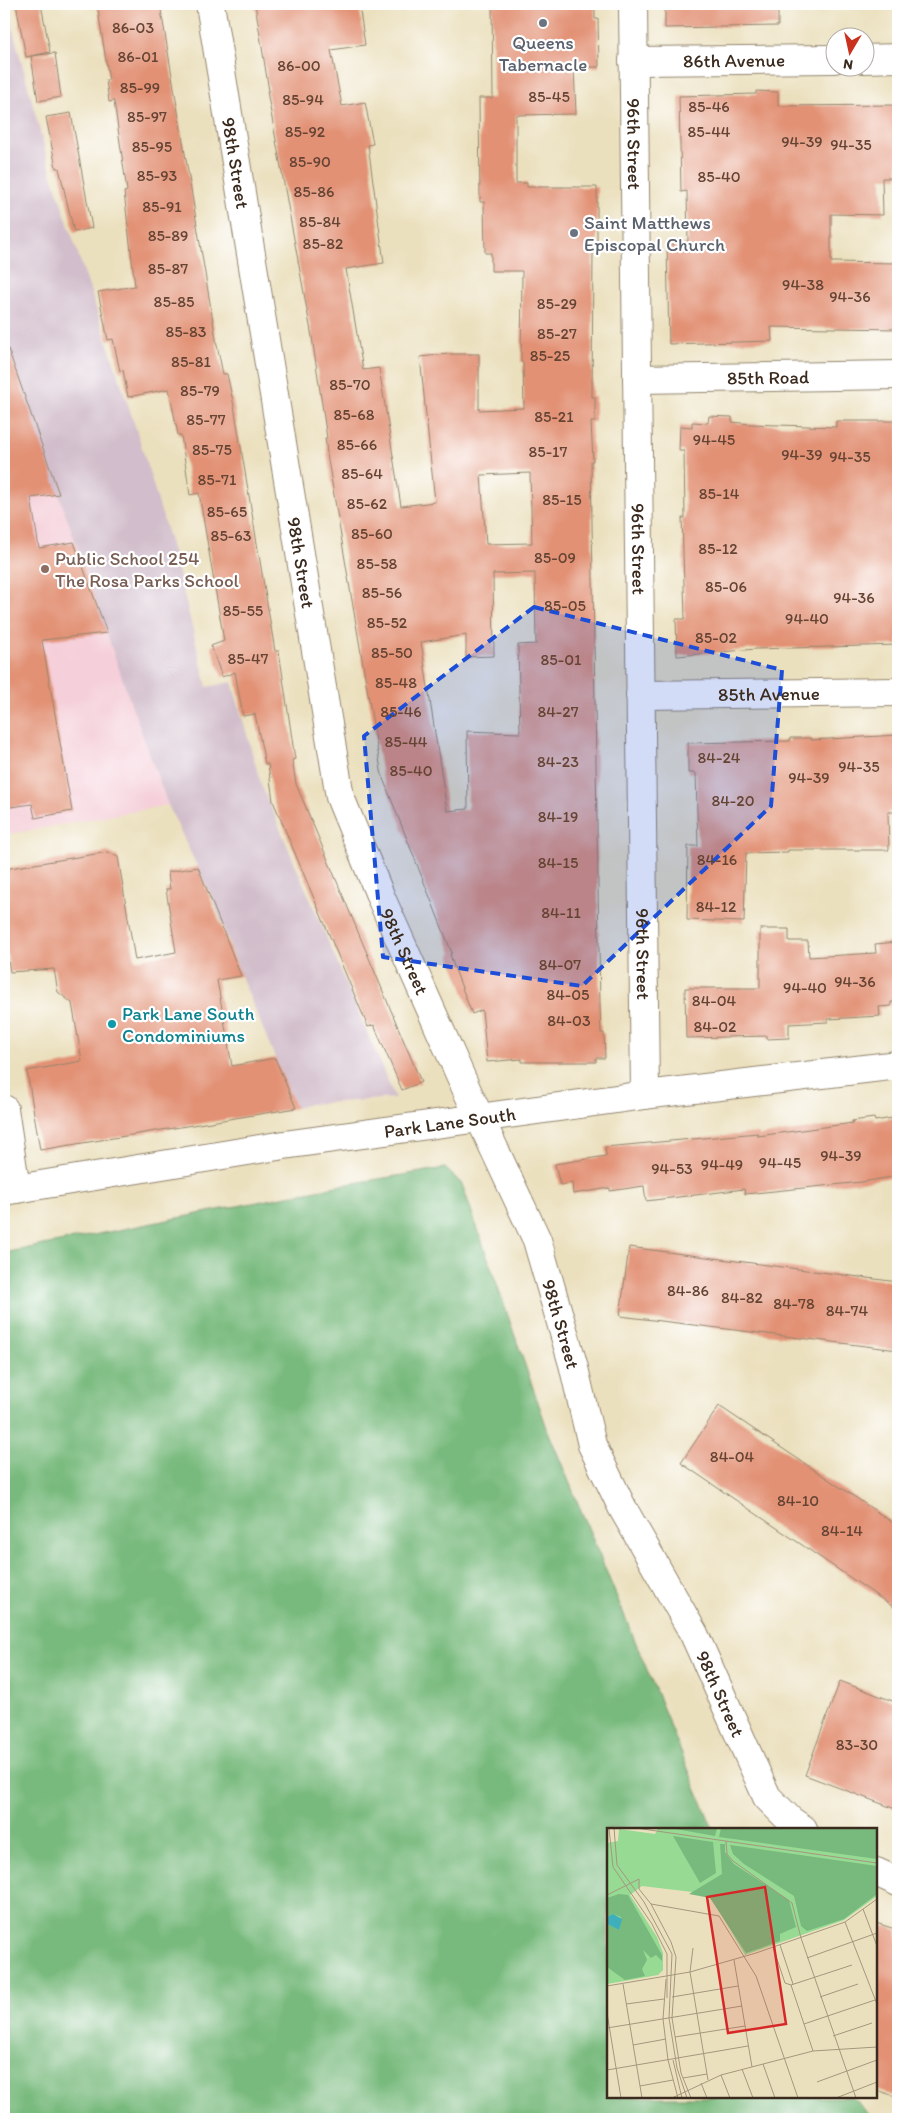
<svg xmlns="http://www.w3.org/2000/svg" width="902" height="2123" viewBox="0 0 902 2123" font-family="Itim,sans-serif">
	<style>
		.built { fill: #f5cfd9 }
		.industrial { fill: #d1bdcb }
		.forest { fill: #78ba7d; stroke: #5a724e }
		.building { fill: #e29175; fill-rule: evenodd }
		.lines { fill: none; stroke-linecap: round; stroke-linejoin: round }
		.street-casing { stroke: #93856e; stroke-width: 30 }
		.street { stroke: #fff; stroke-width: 28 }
		.marked { fill: #1d4ed8; fill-opacity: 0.2; stroke: #1d4ed8; stroke-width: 4; stroke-dasharray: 10 6; stroke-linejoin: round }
		.worship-dot { fill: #6b7280; stroke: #fff; stroke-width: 2 }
		.education-dot { fill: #8d6e63; stroke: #fff; stroke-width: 2 }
		.culture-dot { fill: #0f9aa8; stroke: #fff; stroke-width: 2 }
		.labels { text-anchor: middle; stroke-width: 4.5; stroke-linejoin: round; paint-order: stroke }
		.number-label { font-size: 16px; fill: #654434 }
		.worship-label { font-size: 19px; fill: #5b616d; stroke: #fff }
		.street-label { font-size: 19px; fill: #3b2a1e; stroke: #fff }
		.education-label { font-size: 19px; fill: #785e54; stroke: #fff; text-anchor: start }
		.culture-label { font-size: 19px; fill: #0d838f; stroke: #fff; text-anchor: start }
		.inset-road { fill: none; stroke: #a5977e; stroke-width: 1 }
		.view { fill: #d62828; fill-opacity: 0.15; stroke: #d62828; stroke-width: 2.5 }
		.inset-edge { fill: none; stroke: #3b2a1e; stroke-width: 2.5 }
	</style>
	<rect width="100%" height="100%" fill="#fff"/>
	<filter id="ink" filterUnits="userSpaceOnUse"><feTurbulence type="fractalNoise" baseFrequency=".02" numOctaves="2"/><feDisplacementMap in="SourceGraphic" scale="10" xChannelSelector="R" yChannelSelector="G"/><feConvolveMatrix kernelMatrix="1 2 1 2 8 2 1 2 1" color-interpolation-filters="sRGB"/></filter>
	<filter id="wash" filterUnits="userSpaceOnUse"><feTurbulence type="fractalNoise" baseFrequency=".0096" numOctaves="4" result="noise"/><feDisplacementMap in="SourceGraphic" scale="20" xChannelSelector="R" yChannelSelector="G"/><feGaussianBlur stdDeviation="1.12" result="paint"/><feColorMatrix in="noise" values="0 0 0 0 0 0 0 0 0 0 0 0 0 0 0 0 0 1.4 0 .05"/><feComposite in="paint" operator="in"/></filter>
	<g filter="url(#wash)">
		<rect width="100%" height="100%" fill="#ebe0be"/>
		<!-- built -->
		<path class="built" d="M4,333l164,472 -164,30z"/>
		<!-- industrial -->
		<path class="industrial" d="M4,4h2l44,165 90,272 35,117 32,129 25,-5 29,102 134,314 -86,6 -13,4 -55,-132 -27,-74 -46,-97 -40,-110 -124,-360z"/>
		<!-- forest -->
		<path class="forest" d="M445,1168l17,16 86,247 165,398h-105v268h244l22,22h-870v-866l338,-68z"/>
		<g id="blocks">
			<!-- building -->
			<path class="building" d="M16,4h25l9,48 -24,5z
				M97,4h63l57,341 6,29h4l7,32 41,245h4l16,108 -3,1 4,24 125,298 -19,8 -28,-65 -6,2 -95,-226 -5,-37h-3l-10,-50 -12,2 -8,-44 -13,5 -11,-31 13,-5 -25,-148 -9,2 -9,-60h-3l-9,-46 -41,8 -5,-27 -3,1 -7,-32 -5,1 -10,-48 37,-6 -11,-94 3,-1 -13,-90 -5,1 -3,-22h3z
				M255,4h104l6,41 -34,5 11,56 23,-4 8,42 -5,1 16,118 -38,6 17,101 16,-2 22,138 34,-4 -15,-145 28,-3h31v56l45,-2 -1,-46h-2l1,-91h-31v-18h-6l-1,-51h-4l-1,-104h14l-1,-94h103v15h3l1,48h-25l2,47 -60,1v68h11v4h70v65h-4l-1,145h3v25h-4l2,39h-2l9,546 1,26h3l1,25h-9v4h-74v-3l-35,3 -5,-52 -10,4 -18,-47 -4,-13 2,-1 -70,-177 -54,-316 -3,-22h2l-15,-101 -45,-246h2zM530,473l2,70 -46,1 -5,-69zM535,573l1,71 -18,1 2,88 -53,-2 1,78 -21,2 -26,-169 45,-7v22l28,-1 -1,-82z
				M665,4h113v22l-113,2z
				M55,53l6,44 -23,4 -7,-45z
				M756,91l22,1v14l120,-1v73h-16l1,37 -52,-1v48l67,1v66l-127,-2 1,14 -103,3 -2,-100h21l-1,-53 -6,1 -2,-96 77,-2z
				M71,113l21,115 -18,4 -15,-64h-3l-10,-51z
				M4,346h3l52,148 -28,4 8,50 35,-6 33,91 -65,7 30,171 -37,7 -3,-14 -28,4z
				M709,416l23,1v5l18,2 86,3v-6h62v224l-142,4 -79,7 -1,-37h9l-3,-101h3l-1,-67h-5l1,-25 12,1v-5l16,1z
				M898,735v77h-10l1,38h-101v2l-42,1 -2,69 -57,-2 1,-74h10l-2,-73h-8v-30l102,-2v-3h21v2z
				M108,852l10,5 17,103 41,-8 -10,-63h4l-2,-17 30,-5 43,109 -24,4 15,86 43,-8 21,50 -256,42 -13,-79 55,-10 -10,-58 -14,-11 -4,-23 -44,3 -6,-37v-66z
				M760,929h29v12h19l1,16 67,-4 -1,-9 23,-2v60h-7v4l-12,1 1,9 -52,3v3l-39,2v14l-22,1v-3l-81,2 -1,-50h75z
				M898,1117v59l-36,6 -117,12 -1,-5 -98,12 -2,-15 -34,5v-3l-37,6 -1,-11 -12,2 -5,-21 51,-8 -1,-9 153,-14v3l95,-13 -1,-2 22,-3 1,3z
				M629,1247l269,35v68l-278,-34z
				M719,1406l179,120v84l-217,-147z
				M840,1681l58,22v107l-93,-35z
				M876,1923l22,7v167l-22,-7z"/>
		</g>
	</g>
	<g filter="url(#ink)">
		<use href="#blocks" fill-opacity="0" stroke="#93856e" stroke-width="1"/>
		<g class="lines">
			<defs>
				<g id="street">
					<path id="s1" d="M210,4l130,793 42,103 87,195 68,145 36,124 19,81 30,62 72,127 73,163 24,24 12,8"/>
					<path id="s2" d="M633,4l12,1091"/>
					<path d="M864,59l34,-1"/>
					<path id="s3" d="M633,61l201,-2"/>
					<path id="s4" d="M637,379l261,-4"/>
					<path id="s5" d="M640,695l258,-3"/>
					<path d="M4,1109l12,80"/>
					<path id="s6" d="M4,1191l280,-46 361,-50 253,-30"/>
					<path d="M876,1872l22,10"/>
				</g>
			</defs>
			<!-- street casing -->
			<use href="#street" class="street-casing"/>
			<!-- street -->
			<use href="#street" class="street"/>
		</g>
	</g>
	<!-- marked area -->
	<path class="marked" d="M534,607l248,63 -11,136 -189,180 -199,-29 -19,-221z"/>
	<!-- markers -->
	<g class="worship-dot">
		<circle cx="543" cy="23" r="5"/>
		<circle cx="574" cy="233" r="5"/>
	</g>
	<circle class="education-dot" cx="45" cy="569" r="5"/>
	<circle class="culture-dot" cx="112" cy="1024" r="5"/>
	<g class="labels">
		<!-- number labels -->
		<g class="number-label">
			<text x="133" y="33">86-03</text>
			<text x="138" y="62">86-01</text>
			<text x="299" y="71">86-00</text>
			<text x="140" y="93">85-99</text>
			<text x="549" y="102">85-45</text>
			<text x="303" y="105">85-94</text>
			<text x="709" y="112">85-46</text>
			<text x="147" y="122">85-97</text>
			<text x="305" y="137">85-92</text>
			<text x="709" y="137">85-44</text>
			<text x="802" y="147">94-39</text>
			<text x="851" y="150">94-35</text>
			<text x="152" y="152">85-95</text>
			<text x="310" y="167">85-90</text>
			<text x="157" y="181">85-93</text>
			<text x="719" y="182">85-40</text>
			<text x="314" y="197">85-86</text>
			<text x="162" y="212">85-91</text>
			<text x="320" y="227">85-84</text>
			<text x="168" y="241">85-89</text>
			<text x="323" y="249">85-82</text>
			<text x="168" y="274">85-87</text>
			<text x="803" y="290">94-38</text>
			<text x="850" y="302">94-36</text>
			<text x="174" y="307">85-85</text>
			<text x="557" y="309">85-29</text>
			<text x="186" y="337">85-83</text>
			<text x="557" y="339">85-27</text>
			<text x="550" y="361">85-25</text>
			<text x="191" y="367">85-81</text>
			<text x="350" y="390">85-70</text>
			<text x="200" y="396">85-79</text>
			<text x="354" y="420">85-68</text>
			<text x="554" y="422">85-21</text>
			<text x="206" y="425">85-77</text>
			<text x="714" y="445">94-45</text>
			<text x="357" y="450">85-66</text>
			<text x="212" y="455">85-75</text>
			<text x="548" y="457">85-17</text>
			<text x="802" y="460">94-39</text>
			<text x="850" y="462">94-35</text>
			<text x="362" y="479">85-64</text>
			<text x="217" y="485">85-71</text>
			<text x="719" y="499">85-14</text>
			<text x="562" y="505">85-15</text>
			<text x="367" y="509">85-62</text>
			<text x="227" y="517">85-65</text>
			<text x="372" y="539">85-60</text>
			<text x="231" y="541">85-63</text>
			<text x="718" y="554">85-12</text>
			<text x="555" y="563">85-09</text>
			<text x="377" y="569">85-58</text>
			<text x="726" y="592">85-06</text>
			<text x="382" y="598">85-56</text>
			<text x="854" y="603">94-36</text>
			<text x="565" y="611">85-05</text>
			<text x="243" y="616">85-55</text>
			<text x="807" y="624">94-40</text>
			<text x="387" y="628">85-52</text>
			<text x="716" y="643">85-02</text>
			<text x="392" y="658">85-50</text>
			<text x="248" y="664">85-47</text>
			<text x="561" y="665">85-01</text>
			<text x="396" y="688">85-48</text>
			<text x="401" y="717">85-46</text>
			<text x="558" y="717">84-27</text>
			<text x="406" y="747">85-44</text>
			<text x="719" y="763">84-24</text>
			<text x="558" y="767">84-23</text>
			<text x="859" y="772">94-35</text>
			<text x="411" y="776">85-40</text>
			<text x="809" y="783">94-39</text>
			<text x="733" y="806">84-20</text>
			<text x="558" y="822">84-19</text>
			<text x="717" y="865">84-16</text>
			<text x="558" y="868">84-15</text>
			<text x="716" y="912">84-12</text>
			<text x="561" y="918">84-11</text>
			<text x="560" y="970">84-07</text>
			<text x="855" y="987">94-36</text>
			<text x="805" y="993">94-40</text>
			<text x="568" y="1000">84-05</text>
			<text x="714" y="1006">84-04</text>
			<text x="569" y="1026">84-03</text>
			<text x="715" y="1032">84-02</text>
			<text x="841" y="1161">94-39</text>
			<text x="780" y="1168">94-45</text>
			<text x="722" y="1170">94-49</text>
			<text x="672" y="1174">94-53</text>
			<text x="688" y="1296">84-86</text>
			<text x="742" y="1303">84-82</text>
			<text x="794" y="1309">84-78</text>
			<text x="847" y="1316">84-74</text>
			<text x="732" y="1462">84-04</text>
			<text x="798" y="1506">84-10</text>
			<text x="842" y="1536">84-14</text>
			<text x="857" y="1750">83-30</text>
		</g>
		<!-- worship labels -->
		<g class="worship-label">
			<text x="543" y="49">Queens<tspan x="543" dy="22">Tabernacle</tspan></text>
			<text x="584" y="229" text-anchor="start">Saint Matthews<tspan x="584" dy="22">Episcopal Church</tspan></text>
		</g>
		<!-- street labels -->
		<g class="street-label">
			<text dy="7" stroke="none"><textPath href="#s3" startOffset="101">86th Avenue</textPath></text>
			<text dy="7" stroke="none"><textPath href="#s2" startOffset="140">96th Street</textPath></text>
			<text dy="7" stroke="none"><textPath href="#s1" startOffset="161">98th Street</textPath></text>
			<text dy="7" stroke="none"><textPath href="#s4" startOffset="131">85th Road</textPath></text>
			<text dy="7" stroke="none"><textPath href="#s2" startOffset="545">96th Street</textPath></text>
			<text dy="7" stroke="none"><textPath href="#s1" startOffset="566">98th Street</textPath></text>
			<text dy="7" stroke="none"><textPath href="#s5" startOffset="129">85th Avenue</textPath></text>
			<text dy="7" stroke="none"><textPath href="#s1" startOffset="971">98th Street</textPath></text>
			<text dy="7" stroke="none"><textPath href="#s2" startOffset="950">96th Street</textPath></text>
			<text dy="7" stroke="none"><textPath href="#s6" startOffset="451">Park Lane South</textPath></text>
			<text dy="7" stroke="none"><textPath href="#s1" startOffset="1376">98th Street</textPath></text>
			<text dy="7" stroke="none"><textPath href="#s1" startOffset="1781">98th Street</textPath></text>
		</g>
		<!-- education labels -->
		<g class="education-label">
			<text x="55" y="565">Public School 254<tspan x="55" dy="22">The Rosa Parks School</tspan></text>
		</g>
		<!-- culture labels -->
		<g class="culture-label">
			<text x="122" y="1020">Park Lane South<tspan x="122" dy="22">Condominiums</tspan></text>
		</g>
	</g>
	<!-- overview -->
	<g transform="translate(607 1828)">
		<rect width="270" height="270" fill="#ebe0be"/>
		<path d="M51,0h219v68l-33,24 -99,35 -36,-61 -67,-8 -12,9 27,42 6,16v17l-5,5 -51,9v-141l11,-2 1,-12 36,5z" fill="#96da93"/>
		<path d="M63,0h47l-2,8zM114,0h156v31l-158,-22zM66,8l40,6 3,31 -16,10zM113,16h5v8l9,12 55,36 7,27 -16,7v7l-34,12 -36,-55 -21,-4 33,-20zM123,17l147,21v28l-33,25 -37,12 -6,-5 -7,-30 -50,-32 -11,-10zM12,66l9,1 34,60v6l-6,-6 -5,3 -8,-8 4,10 -5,9 3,7 -20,4 -18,-13v-43l12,6 2,-13 -8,-3 -6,3v-19z" fill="#78ba7d"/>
		<path d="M6,86l9,5 -3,11 -12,-6v-7z" fill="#3fafbb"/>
		<path class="inset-road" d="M2,0l4,39 39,57 15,30v44M7,0l3,37 27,37 28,52 -3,64 8,50 10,30M29,0l241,35M119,13l1,13 6,7 59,42 9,35 55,160M0,67l32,-16v10l12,15 20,38 5,15 -4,61 9,55 10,25M44,76l68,12 37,60 42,122M256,81l14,37M238,94l32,82M173,117l13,39M166,119l12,36 6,2M86,120l-3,24 18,108M200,130l70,-25M127,132l18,107M59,151l-3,40 5,41 10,38M16,156l19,114M184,157l22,66M184,157l61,-20M0,158l83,-14 66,-19 89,-31 32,-23M65,169l66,-11M213,169l38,-13M19,176l38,-5M0,185l14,85M197,196l71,-24M0,200l135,-22M226,208l39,-13M68,209l70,-11M26,217l33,-6M66,232l9,38M156,236l12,34M135,241l11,29M0,242l141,-24M114,247l9,23M76,250l24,-4M210,254l60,-22M94,255l6,15M33,258l33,-6M65,270l49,-23 92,-24 64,-4M229,270l41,-16"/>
		<path class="view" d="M158,59l21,137 -58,9 -21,-136z"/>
		<rect width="270" height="270" class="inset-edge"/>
	</g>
	<!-- margin -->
	<rect width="902" height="2123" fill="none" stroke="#fff" stroke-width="20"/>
	<!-- north arrow -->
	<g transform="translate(850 52) rotate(189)"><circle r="24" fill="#ffffff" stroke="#b1aaa5"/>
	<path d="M0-4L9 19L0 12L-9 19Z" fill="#c8321e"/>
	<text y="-8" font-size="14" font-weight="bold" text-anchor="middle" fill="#3b2a1e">N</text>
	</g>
</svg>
